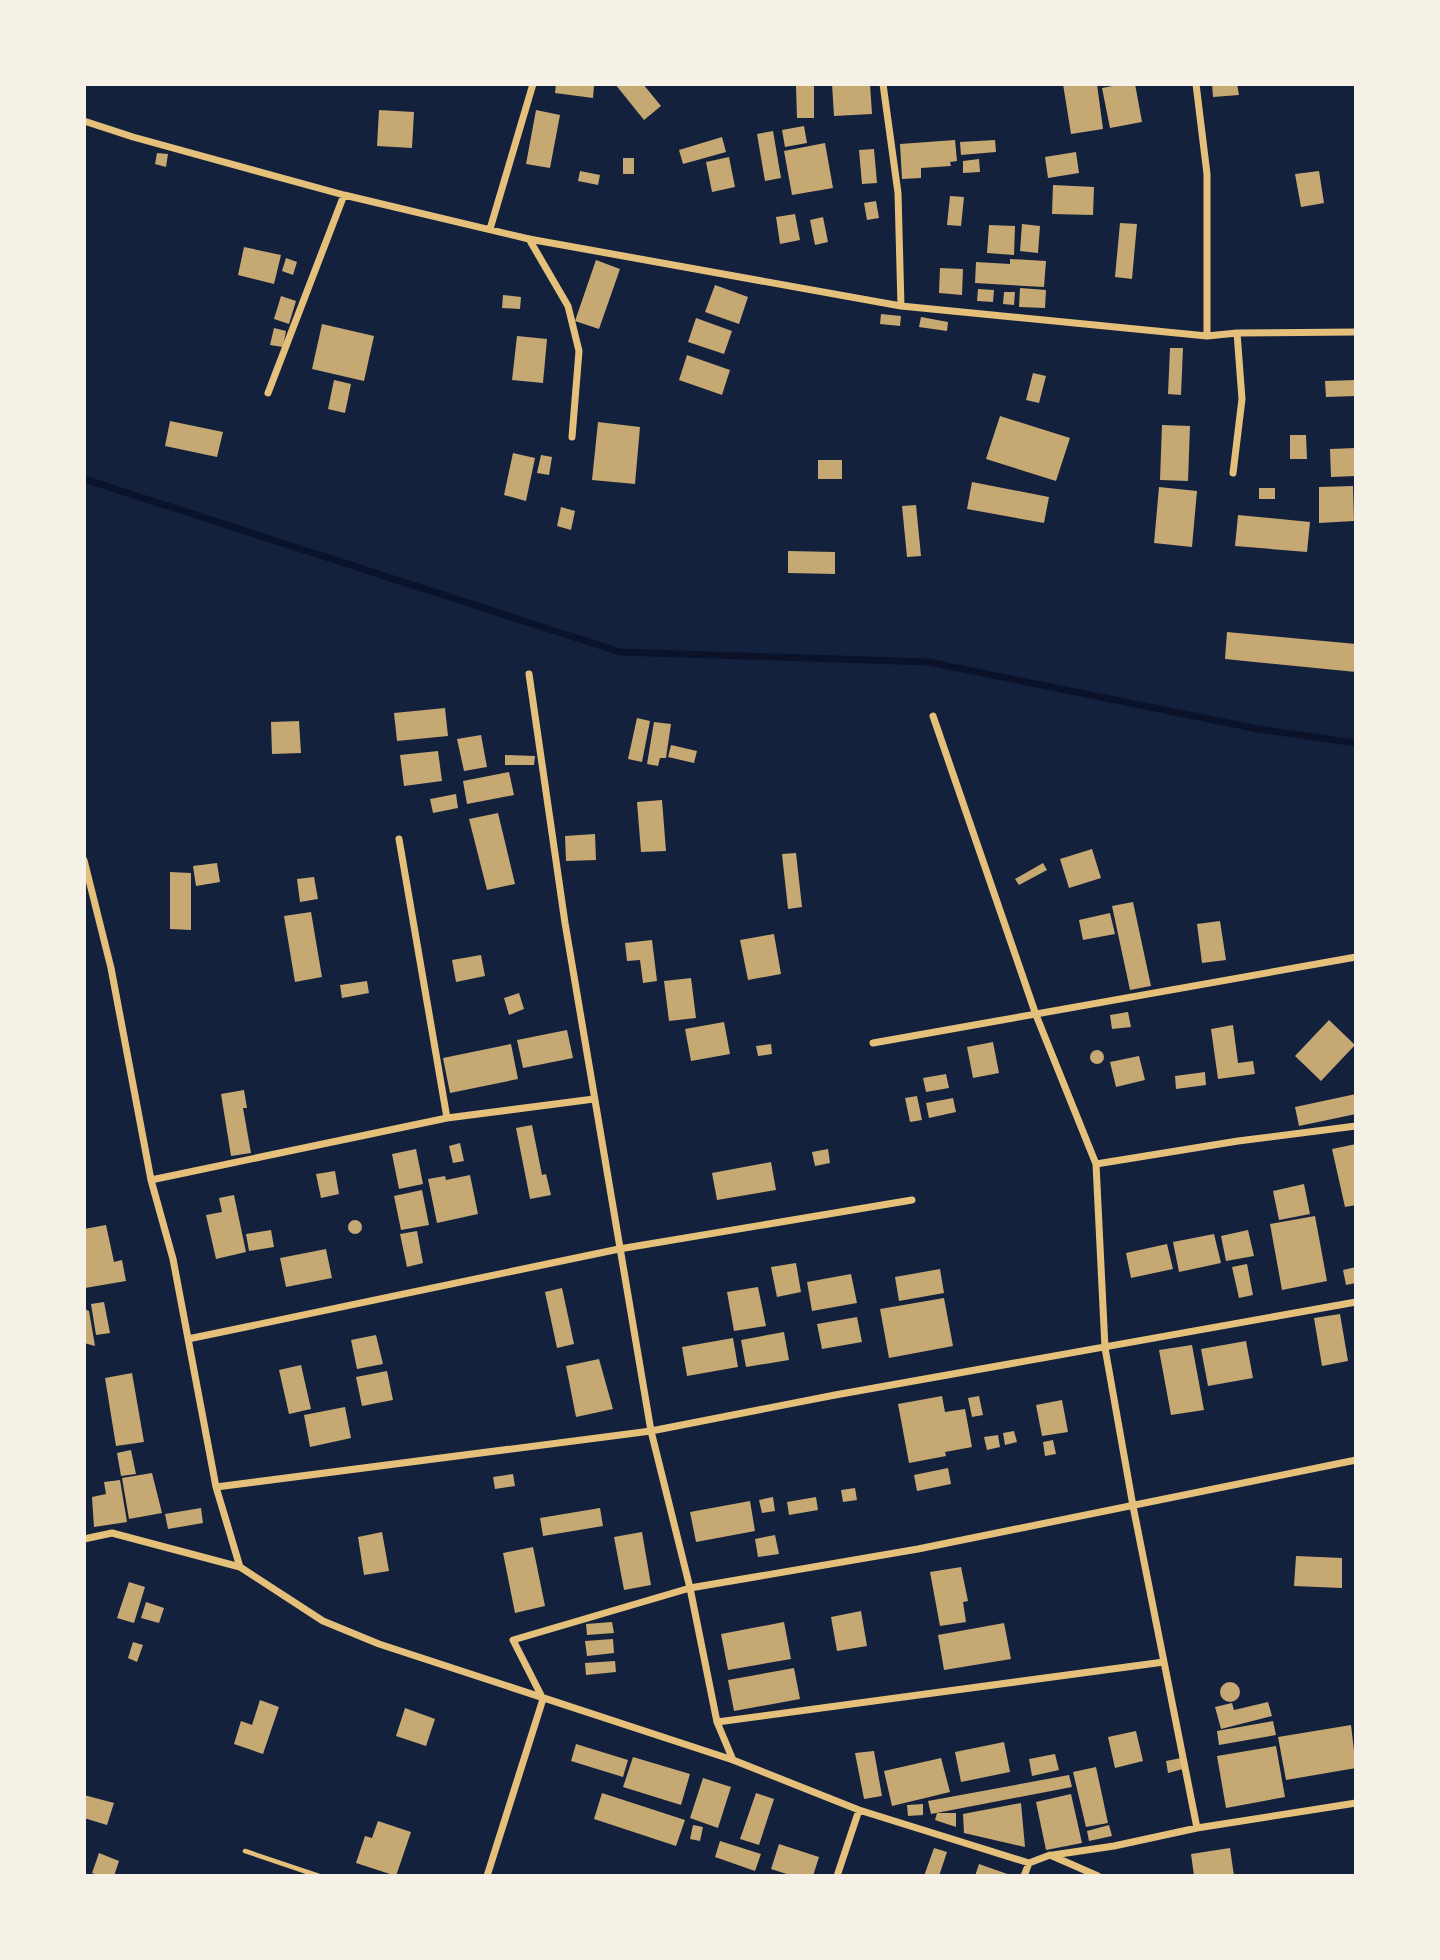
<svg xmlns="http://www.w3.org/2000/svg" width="1440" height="1960" viewBox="0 0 1440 1960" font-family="Figtree,sans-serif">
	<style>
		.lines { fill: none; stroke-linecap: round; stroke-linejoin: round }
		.stream { stroke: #0b132b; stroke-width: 7 }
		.building { fill: #c6a872 }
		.path { stroke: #e5c07b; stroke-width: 4.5 }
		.minor { stroke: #e5c07b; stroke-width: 7 }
	</style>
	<rect width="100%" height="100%" fill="#14213d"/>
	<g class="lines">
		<!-- stream -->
		<path class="stream" d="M84,479l536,173 308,10 330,67 98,14"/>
	</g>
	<!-- building -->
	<path class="building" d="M556,84l38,2 -1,12 -38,-5z
		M615,84h28l18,22 -17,14z
		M832,84h38l2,30 -38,2z
		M1063,84h34l6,45 -32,5z
		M1123,84h12l7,38 -32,6 -8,-40z
		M1212,84h25l2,11 -26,2z
		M796,86h18v32h-17z
		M379,110l35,2 -2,36 -35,-2z
		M536,110l24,5 -10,53 -24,-4z
		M804,126l3,17 -22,4 -3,-17z
		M773,131l8,47 -16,3 -8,-47z
		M722,137l4,15 -43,12 -4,-14z
		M955,140l2,21 -7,1 1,4 -30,2v10l-19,1 -2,-35z
		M995,140l1,12 -35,3 -1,-13z
		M825,143l8,45 -41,7 -8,-44z
		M874,149l3,34 -15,1 -3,-34z
		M1076,152l3,21 -31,5 -3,-21z
		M157,153l11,1 -2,13 -11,-3z
		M729,157l6,30 -23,5 -6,-30z
		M623,158h11v16h-11z
		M979,159l1,13 -17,1v-12z
		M580,171l20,4 -2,10 -20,-4z
		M1319,171l5,32 -23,4 -6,-33z
		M1053,185l41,2 -1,28 -41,-1z
		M950,196l14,1 -3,29 -14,-1z
		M876,201l3,17 -12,2 -3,-17z
		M795,214l5,26 -20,4 -4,-27z
		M823,217l5,25 -13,3 -5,-25z
		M1120,223l17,1 -5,55 -17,-2z
		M1022,224l18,2 -2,27 -18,-2z
		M989,225l26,1 -1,29 -27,-2z
		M244,247l37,8 -7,29 -36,-9z
		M286,258l11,4 -4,13 -11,-4z
		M1010,259l36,2 -2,26 -69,-4 1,-21 34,2z
		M596,260l24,9 -21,60 -24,-8z
		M940,268l23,1 -1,26 -23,-2z
		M715,285l33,12 -9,27 -34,-12z
		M1020,288l26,2 -1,18 -26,-1z
		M978,289l16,1 -1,12 -16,-1z
		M1004,292h11l-1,13 -11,-1z
		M503,295l18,2 -1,12 -18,-1z
		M281,296l15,5 -7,23 -15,-5z
		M881,314l20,2 -1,10 -20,-2z
		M921,317l27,5 -1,9 -28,-4z
		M696,318l36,13 -8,23 -36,-12z
		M322,324l52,12 -10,45 -52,-12z
		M274,328l12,3 -3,16 -13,-2z
		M517,336l30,3 -4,44 -31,-3z
		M1170,348h13l-2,47 -13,-1z
		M687,355l43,15 -8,25 -43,-15z
		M1033,373l13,3 -7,27 -13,-3z
		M334,380l17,4 -6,29 -17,-4z
		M1356,380v16l-30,1 -1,-16z
		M1000,416l70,22 -14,43 -70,-22z
		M170,421l53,11 -6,25 -52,-11z
		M598,422l42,5 -5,57 -43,-4z
		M1162,425l28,1 -2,55 -28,-1z
		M1290,435h16l1,24h-17z
		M1356,448v28l-25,1 -1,-28z
		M513,453l22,5 -9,43 -22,-6z
		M541,455l11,2 -3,18 -12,-2z
		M818,460h24v19h-24z
		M972,482l77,15 -5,26 -77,-14z
		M1353,486l1,35 -35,2v-36z
		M1159,487l38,4 -5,56 -38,-4z
		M1259,488h16v11h-16z
		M916,505l5,51 -14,1 -5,-51z
		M561,507l14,4 -4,19 -14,-4z
		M1238,515l72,7 -3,30 -72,-6z
		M788,551l47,1v22l-47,-1z
		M1227,632l129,12v28l-131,-13z
		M445,708l3,28 -51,5 -3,-28z
		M637,718l13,3 -8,41 -14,-3z
		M299,721l2,32 -29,1 -1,-32z
		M654,722l17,2 -5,34h-6l-2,8 -11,-2z
		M481,735l6,32 -23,4 -7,-32z
		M671,745l26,6 -3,12 -26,-6z
		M438,751l4,30 -38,5 -4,-31z
		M505,755l30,1 -1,9h-29z
		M509,772l5,23 -47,9 -4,-23z
		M456,794l2,14 -25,5 -3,-14z
		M662,800l4,51 -25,1 -4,-50z
		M498,813l17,71 -28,6 -18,-71z
		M595,834l1,26 -30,1 -1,-25z
		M1092,849l9,29 -32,10 -9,-29z
		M796,853l6,54 -14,2 -6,-55z
		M217,863l3,19 -24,4 -3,-20z
		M1043,863l4,7 -28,15 -4,-6z
		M170,872l21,1v57l-21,-1z
		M314,877l4,22 -18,3 -3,-23z
		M1133,902l18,84 -21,4 -18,-84z
		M311,912l11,65 -27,5 -11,-66z
		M1110,913l5,21 -32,6 -4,-20z
		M1220,921l6,39 -24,3 -5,-39z
		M774,934l7,40 -33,6 -8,-40z
		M652,940l5,41 -14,2 -3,-23 -13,1 -2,-18z
		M481,955l4,21 -29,6 -4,-22z
		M691,978l5,40 -27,3 -5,-40z
		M367,981l2,12 -27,5 -2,-13z
		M519,993l5,16 -15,6 -5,-17z
		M1128,1012l3,15 -19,2 -2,-14z
		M1329,1020l26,25 -34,36 -26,-25z
		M724,1022l6,32 -39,7 -6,-32z
		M1233,1025l5,38 15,-2 2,13 -37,5 -7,-50z
		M567,1030l6,28 -50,10 -6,-28z
		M993,1042l6,31 -26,5 -6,-31z
		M511,1044l7,35 -68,14 -7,-35z
		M771,1044l1,10 -14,2 -2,-10z
		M1090 1057a7 7 0 1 1 14 0a7 7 0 1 1-14 0Z
		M1139,1056l6,24 -29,7 -6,-25z
		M1205,1072l1,13 -30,4 -1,-13z
		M946,1074l3,14 -23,4 -3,-14z
		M244,1090l3,18h-4l8,45 -20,3 -10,-62z
		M1356,1094v20l-57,12 -4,-19z
		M917,1096l5,24 -12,2 -5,-24z
		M953,1098l3,14 -27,6 -3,-15z
		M532,1125l10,50 4,-1 5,21 -21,4 -14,-71z
		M460,1143l4,18 -11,2 -4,-17z
		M1356,1144v61l-11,2 -13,-58z
		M416,1149l7,35 -24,5 -7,-35z
		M828,1149l2,14 -15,3 -3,-14z
		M771,1162l5,28 -59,10 -5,-27z
		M335,1171l4,23 -18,4 -5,-24z
		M470,1175l8,39 -41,9 -9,-44 17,-3 1,4z
		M1304,1184l6,30 -31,6 -6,-29z
		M422,1190l7,35 -28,5 -7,-34z
		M234,1195l12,57 -30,7 -10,-44 16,-3 -3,-14z
		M1315,1216l12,65 -45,9 -12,-66z
		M348 1227a7 7 0 1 1 14 0a7 7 0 1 1-14 0Z
		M106,1225l8,37 8,-2 4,21 -41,7 -1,-59z
		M271,1230l3,17 -25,4 -3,-17z
		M1248,1230l6,26 -28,5 -5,-25z
		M417,1231l6,32 -16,4 -7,-33z
		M1214,1234l7,29 -42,9 -6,-30z
		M1167,1244l6,25 -42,9 -5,-25z
		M326,1249l6,29 -46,9 -6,-29z
		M796,1263l5,29 -24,5 -6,-30z
		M1247,1264l6,31 -14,3 -7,-31z
		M1356,1267v16l-10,2 -3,-15z
		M940,1269l4,24 -45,8 -4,-24z
		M851,1274l6,29 -45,8 -5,-29z
		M758,1287l8,39 -32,5 -7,-39z
		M562,1288l12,56 -17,4 -12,-56z
		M944,1298l9,48 -64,12 -9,-49z
		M104,1302l6,31 -14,2 -5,-31z
		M84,1309l5,2 6,35 -11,-3z
		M1340,1314l8,47 -26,5 -8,-48z
		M857,1317l5,25 -40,7 -5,-25z
		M784,1332l5,28 -43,7 -5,-27z
		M376,1335l7,29 -26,5 -6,-29z
		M733,1338l5,29 -51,9 -5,-29z
		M1246,1341l7,37 -45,8 -7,-37z
		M1192,1345l12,65 -33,5 -12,-65z
		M599,1359l14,50 -37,8 -10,-51z
		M301,1365l10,44 -22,5 -10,-44z
		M387,1371l6,29 -31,6 -6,-29z
		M132,1373l12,69 -28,4 -11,-68z
		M942,1396l3,16 20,-3 7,38 -27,5 1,4 -37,7 -11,-59z
		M979,1396l4,19 -11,2 -4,-19z
		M1062,1400l6,32 -26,4 -6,-31z
		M345,1407l6,31 -41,9 -6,-32z
		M1014,1431l3,11 -12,3 -2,-12z
		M998,1435l2,12 -13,3 -3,-13z
		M1053,1440l3,14 -11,2 -2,-14z
		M131,1450l5,24 -15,2 -4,-23z
		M948,1468l3,16 -34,7 -3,-16z
		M152,1473l10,40 -33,6 -7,-41z
		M513,1474l2,12 -20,3 -2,-12z
		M120,1480l7,42 -33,5 -2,-30 14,-3 -2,-12z
		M855,1488l2,12 -14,2 -2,-12z
		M773,1497l2,14 -13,2 -3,-13z
		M816,1497l2,13 -29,5 -2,-13z
		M750,1501l5,30 -59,11 -6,-30z
		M201,1508l2,15 -35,6 -3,-15z
		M600,1508l3,18 -60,10 -3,-18z
		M382,1532l7,39 -25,4 -6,-38z
		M642,1532l9,53 -27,5 -10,-53z
		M775,1535l4,19 -21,3 -3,-18z
		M533,1547l12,59 -30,7 -12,-60z
		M1296,1556l46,2v30l-48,-2z
		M961,1567l7,34 -5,1 3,20 -26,4 -10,-54z
		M129,1582l16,5 -11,36 -17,-5z
		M146,1602l18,6 -5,15 -18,-5z
		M861,1611l6,35 -30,5 -6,-34z
		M612,1622l2,11 -27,2 -1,-11z
		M784,1622l7,37 -63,11 -7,-36z
		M1004,1623l7,36 -67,11 -6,-35z
		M613,1639l1,14 -27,3 -2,-15z
		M133,1642l10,3 -6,17 -9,-4z
		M615,1661l1,11 -30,3 -1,-12z
		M794,1668l6,31 -66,12 -6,-31z
		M1220 1692a10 10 0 1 1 20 0a10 10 0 1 1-20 0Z
		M260,1700l19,7 -16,47 -29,-10 7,-23 11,4z
		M1268,1702l4,14 -51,13 -6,-22 17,-4 2,7z
		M405,1708l30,11 -9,27 -30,-10z
		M1273,1721l3,14 -57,10 -2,-14z
		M1351,1725l5,43 -70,12 -8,-43z
		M1136,1731l7,30 -28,7 -7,-31z
		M1004,1742l6,30 -49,10 -6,-30z
		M576,1744l52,16 -5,17 -52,-16z
		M1276,1746l9,51 -59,11 -9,-52z
		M874,1751l8,45 -18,3 -9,-46z
		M1055,1754l4,16 -27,6 -3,-17z
		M633,1757l57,17 -9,31 -58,-18z
		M941,1758l9,34 -58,14 -8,-35z
		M1181,1758l2,11 -15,4 -2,-12z
		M1096,1767l12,56 -22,4 -13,-55z
		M1069,1775l3,12 -141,27 -3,-13z
		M703,1778l28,9 -13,41 -28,-10z
		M602,1793l83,27 -9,26 -82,-27z
		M756,1793l18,6 -15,46 -19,-6z
		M1071,1794l11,49 -36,7 -10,-48z
		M84,1795l30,8 -7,22 -23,-7z
		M1021,1803l4,44 -61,-14 -1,-19z
		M923,1804v11l-15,1 -1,-11z
		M937,1813h19v14l-21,-7z
		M378,1821l33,11 -15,44 -40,-13 9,-27 7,2z
		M693,1825l10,2 -3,14 -10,-2z
		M1109,1825l3,11 -23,5 -2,-10z
		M720,1841l41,13 -6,17 -40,-14z
		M779,1844l40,13 -6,19h-20l-22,-7z
		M934,1848l13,4 -8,24h-15z
		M1230,1848l4,28h-40l-3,-22z
		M99,1853l20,8 -5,15h-14l-8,-3z
		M979,1864l34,12h-38z"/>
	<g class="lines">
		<!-- path -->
		<path class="path" d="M245,1851l74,25"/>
		<!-- minor -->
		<path class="minor" d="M883,84l15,109 3,113
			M1196,84l11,90v162
			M84,121l49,16 211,58 185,44 372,67 306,30 30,-3 119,-1
			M490,229l43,-145
			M529,239l39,67 11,45 -7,86
			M268,393l76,-198
			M1233,473l9,-74 -5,-66
			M529,674l36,249 86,508 39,157 27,134 16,38
			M933,716l103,299 60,149 9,184 28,158 64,322
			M399,839l48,279
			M84,860l27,108 40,212 22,79 43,228 24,80
			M873,1043l483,-86
			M1096,1164l142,-23 118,-15
			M151,1180l296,-62 147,-19
			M188,1339l431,-90 293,-49
			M216,1487l435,-56 184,-36 521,-93
			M84,1539l28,-6 128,34 83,54 56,23 354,116 126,50 170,53 21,-8 48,21
			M717,1722l447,-60
			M1053,1855l61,-9 83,-18 159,-25
			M487,1876l56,-177 -30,-59 177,-52 228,-39 438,-89
			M837,1876l22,-66
			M1024,1876l5,-13"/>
	</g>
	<!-- border -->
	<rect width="1440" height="1960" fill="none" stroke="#f6f1e7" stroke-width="172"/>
</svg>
